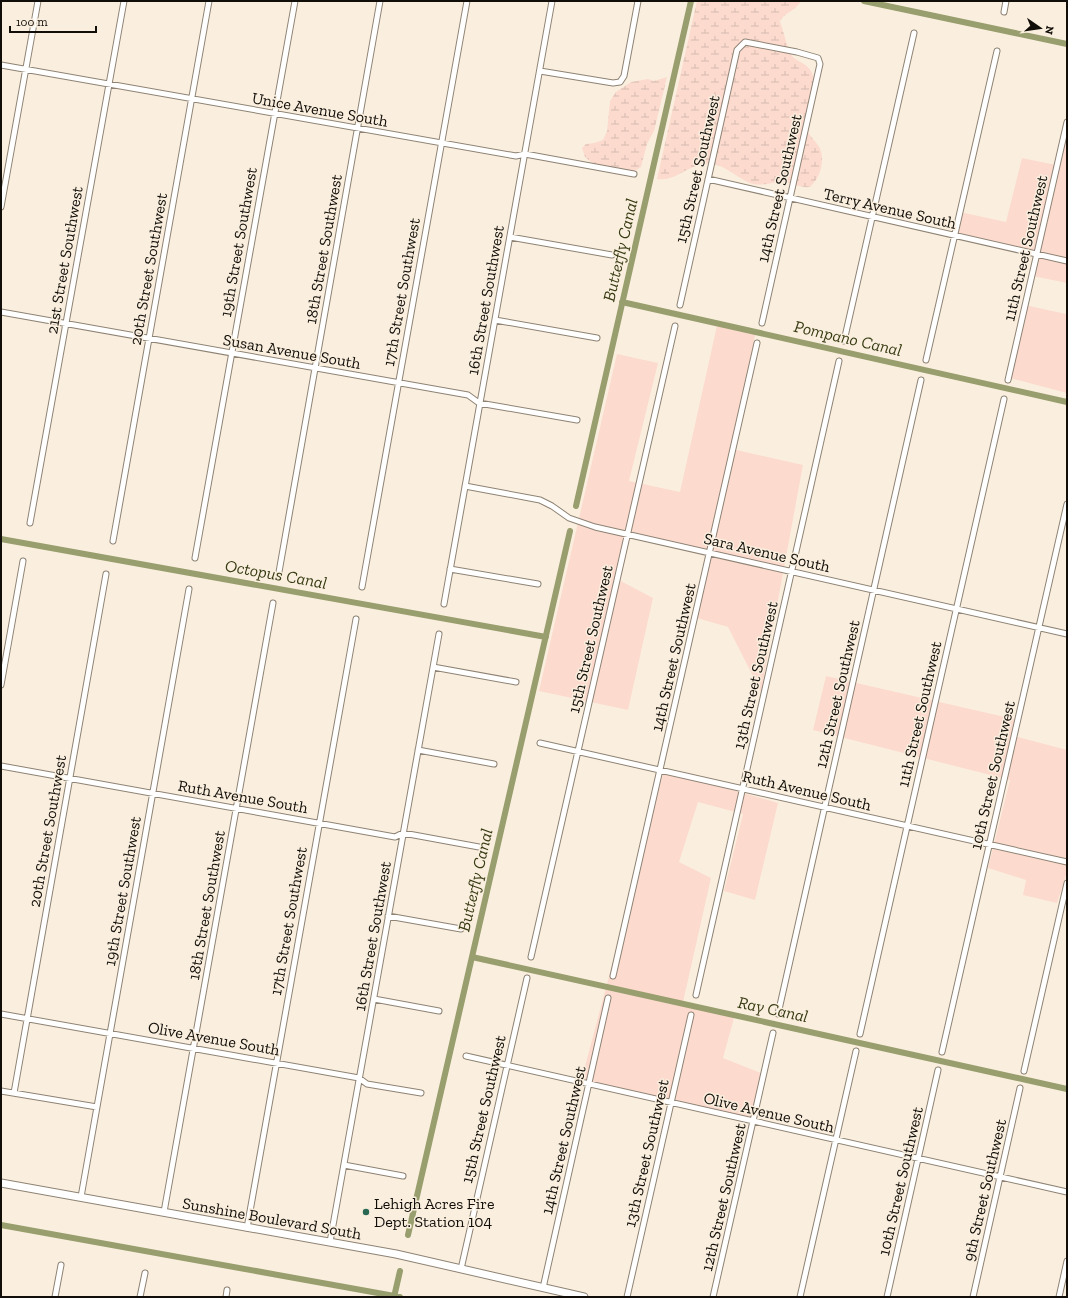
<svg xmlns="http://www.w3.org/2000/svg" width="1068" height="1298" viewBox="0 0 1068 1298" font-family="'Zilla Slab',serif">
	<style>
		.green { fill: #fcdace }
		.wetland { fill: url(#wetland-marsh) }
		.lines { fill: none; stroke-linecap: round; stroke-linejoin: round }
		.canal { stroke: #989e6d; stroke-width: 6 }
		.minor-casing { stroke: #8e8374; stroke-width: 7 }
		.tertiary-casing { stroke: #8e8374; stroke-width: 9 }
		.minor { stroke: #fff; stroke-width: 5 }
		.tertiary { stroke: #fff; stroke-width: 7 }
		.poi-dot { fill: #2b6854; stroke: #faefde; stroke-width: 1.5 }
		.labels { text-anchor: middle; stroke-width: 3; stroke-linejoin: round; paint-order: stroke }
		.street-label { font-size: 16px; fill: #110d08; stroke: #faefde }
		.poi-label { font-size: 16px; fill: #110d08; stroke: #faefde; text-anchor: start }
		.water-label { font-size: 17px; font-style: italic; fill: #373b13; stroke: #faefde }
	</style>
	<defs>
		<pattern id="wetland-marsh" width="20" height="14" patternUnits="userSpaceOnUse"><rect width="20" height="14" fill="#fcdace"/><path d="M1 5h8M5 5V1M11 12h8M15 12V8" fill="none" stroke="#d7baaf"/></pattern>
	</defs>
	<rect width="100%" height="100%" fill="#faefde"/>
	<!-- green -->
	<path class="green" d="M1067,120v163l-34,-7 5,-21 -85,-20 7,-23 46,10 16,-64 34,7z
		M1025,305l41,9 1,-4v83l-61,-16z
		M718,321l38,9 -24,119 71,16 -42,227 -33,-65 -31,-9 13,-62 -85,-19 -10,41 38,20 -25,112 -89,-19 78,-337 41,9 -29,118 51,11z
		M826,676l192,44 -4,16 53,14v122l-10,31 -34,-8 3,-15 -38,-12 22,-88 -197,-50z
		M664,770l114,33 -23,97 -31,-9 19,-77 -45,-12 -19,60 32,16 -28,124 51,16 -11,40 43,17 -10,43 -176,-33z"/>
	<!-- wetland -->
	<path class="wetland" d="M697,1h104c-5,10 -16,11 -21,20 3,8 8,30 12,35 6,7 15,6 20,17 6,13 -6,38 -6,52 1,12 12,16 15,26 3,13 -1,27 -11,36 -9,1 -17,-4 -27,-5 -11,0 -22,5 -33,1 -13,-5 -25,-18 -38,-19 -21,-3 -35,18 -55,15z
		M667,77l-13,54 -7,13 -6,23 -6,4 -9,1 -34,-9 -7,-6 -3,-9 4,-4 8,-1 9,-3 4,-9 3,-30 6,-9 15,-10 17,-3 6,2z"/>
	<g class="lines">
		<!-- canal -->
		<path class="canal" d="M864,1l203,43
			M622,302l445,100
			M576,506l115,-505
			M1,539l545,98
			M472,957l595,132
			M1,1225l399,72
			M408,1235l162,-704
			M394,1297l6,-26"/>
		<defs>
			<path id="minor" d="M1004,12l2,-11
				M1,65l515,91 9,-2 109,20
				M540,71l73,12 7,-1 4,-6 14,-75
				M708,179l359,82
				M1,207l37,-206
				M510,237l102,18
				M680,305l57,-255 8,-8 52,10 21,6 2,6 -58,259
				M1,312l467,83 11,8 98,17
				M495,320l102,18
				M844,341l70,-308
				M926,360l71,-309
				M1008,380l59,-258
				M465,486l75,14 12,6 17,12 26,9 472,107
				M30,523l94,-522
				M113,541l96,-540
				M195,558l100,-557
				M450,569l88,15
				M279,572l101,-571
				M362,587l105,-586
				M444,604l108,-603
				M433,667l83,15
				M1,685l22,-124
				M540,743l527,119
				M418,750l76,14
				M1,766l394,71 8,-4 76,14
				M388,916l73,13
				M531,957l144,-631
				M613,976l144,-633
				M696,995l143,-634
				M374,999l65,12
				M1,1014l358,64 8,6 54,9
				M778,1014l143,-634
				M860,1034l144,-635
				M942,1052l125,-548
				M466,1056l601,136
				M1024,1071l43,-188
				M1,1091l96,16
				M14,1093l92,-519
				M344,1165l59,11
				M81,1197l108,-608
				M164,1212l109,-609
				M247,1228l109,-609
				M330,1242l109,-608
				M461,1269l66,-291
				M543,1288l65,-290
				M55,1297l6,-32
				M140,1297l5,-24
				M226,1297l1,-7
				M627,1297l64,-282
				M713,1297l60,-264
				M800,1297l56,-246
				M887,1297l51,-227
				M973,1297l47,-209
				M1059,1297l8,-36"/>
			<path id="tertiary" d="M1,1183l395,71 188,43"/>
		</defs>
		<!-- minor casing -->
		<use href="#minor" class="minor-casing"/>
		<!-- tertiary casing -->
		<use href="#tertiary" class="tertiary-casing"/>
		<!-- minor -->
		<use href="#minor" class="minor"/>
		<!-- tertiary -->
		<use href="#tertiary" class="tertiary"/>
	</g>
	<!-- markers -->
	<circle class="poi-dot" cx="366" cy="1212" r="4"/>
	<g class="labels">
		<!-- street labels -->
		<g class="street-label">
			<text transform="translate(320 109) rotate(10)" y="6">Unice Avenue South</text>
			<text transform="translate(697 169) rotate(-77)" y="6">15th Street Southwest</text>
			<text transform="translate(779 188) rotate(-77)" y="6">14th Street Southwest</text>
			<text transform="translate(890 208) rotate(13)" y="6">Terry Avenue South</text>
			<text transform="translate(238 242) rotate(-80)" y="6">19th Street Southwest</text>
			<text transform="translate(1025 248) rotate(-77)" y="6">11th Street Southwest</text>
			<text transform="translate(323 249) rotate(-80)" y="6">18th Street Southwest</text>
			<text transform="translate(64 260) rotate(-80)" y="6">21st Street Southwest</text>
			<text transform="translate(148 269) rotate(-80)" y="6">20th Street Southwest</text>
			<text transform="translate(401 292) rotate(-80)" y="6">17th Street Southwest</text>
			<text transform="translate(485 300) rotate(-80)" y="6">16th Street Southwest</text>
			<text transform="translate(292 351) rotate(10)" y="6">Susan Avenue South</text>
			<text transform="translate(767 552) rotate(13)" y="6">Sara Avenue South</text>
			<text transform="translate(590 639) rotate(-77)" y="6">15th Street Southwest</text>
			<text transform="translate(673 657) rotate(-77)" y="6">14th Street Southwest</text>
			<text transform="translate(755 675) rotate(-77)" y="6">13th Street Southwest</text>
			<text transform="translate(837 694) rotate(-77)" y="6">12th Street Southwest</text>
			<text transform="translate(919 714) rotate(-77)" y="6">11th Street Southwest</text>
			<text transform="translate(992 775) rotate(-77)" y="6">10th Street Southwest</text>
			<text transform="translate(807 790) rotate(13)" y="6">Ruth Avenue South</text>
			<text transform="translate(243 796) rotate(10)" y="6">Ruth Avenue South</text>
			<text transform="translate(47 831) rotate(-80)" y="6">20th Street Southwest</text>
			<text transform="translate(122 891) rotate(-80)" y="6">19th Street Southwest</text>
			<text transform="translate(206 905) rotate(-80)" y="6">18th Street Southwest</text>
			<text transform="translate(288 921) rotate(-80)" y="6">17th Street Southwest</text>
			<text transform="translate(372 936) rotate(-80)" y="6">16th Street Southwest</text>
			<text transform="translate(214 1038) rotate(10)" y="6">Olive Avenue South</text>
			<text transform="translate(483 1109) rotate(-77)" y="6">15th Street Southwest</text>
			<text transform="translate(769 1112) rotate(13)" y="6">Olive Avenue South</text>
			<text transform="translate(563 1140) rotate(-77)" y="6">14th Street Southwest</text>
			<text transform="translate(646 1153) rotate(-77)" y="6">13th Street Southwest</text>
			<text transform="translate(900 1181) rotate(-77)" y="6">10th Street Southwest</text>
			<text transform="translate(984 1190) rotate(-77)" y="6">9th Street Southwest</text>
			<text transform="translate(723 1197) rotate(-77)" y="6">12th Street Southwest</text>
			<text transform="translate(272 1218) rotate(10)" y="6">Sunshine Boulevard South</text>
		</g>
		<!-- poi labels -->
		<g class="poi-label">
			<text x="374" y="1209">Lehigh Acres Fire<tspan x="374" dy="18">Dept. Station 104</tspan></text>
		</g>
		<!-- water labels -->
		<g class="water-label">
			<text transform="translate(620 250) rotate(-77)" y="6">Butterfly Canal</text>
			<text transform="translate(848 338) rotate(13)" y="6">Pompano Canal</text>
			<text transform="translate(276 574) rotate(10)" y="6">Octopus Canal</text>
			<text transform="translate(475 880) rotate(-77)" y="6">Butterfly Canal</text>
			<text transform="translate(773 1009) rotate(12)" y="6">Ray Canal</text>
		</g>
	</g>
	<!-- border -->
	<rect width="1068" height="1298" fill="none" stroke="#110d08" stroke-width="4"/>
	<!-- north arrow -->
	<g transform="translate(1040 28) rotate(103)" stroke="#faefde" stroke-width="3" paint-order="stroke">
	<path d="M0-3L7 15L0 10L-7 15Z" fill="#110d08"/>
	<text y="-6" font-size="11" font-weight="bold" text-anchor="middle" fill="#110d08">N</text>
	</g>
	<!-- scale -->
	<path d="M10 26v6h86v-6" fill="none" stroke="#110d08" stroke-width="2"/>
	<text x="16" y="26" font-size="12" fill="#110d08" stroke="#faefde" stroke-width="3" paint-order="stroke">100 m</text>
</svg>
